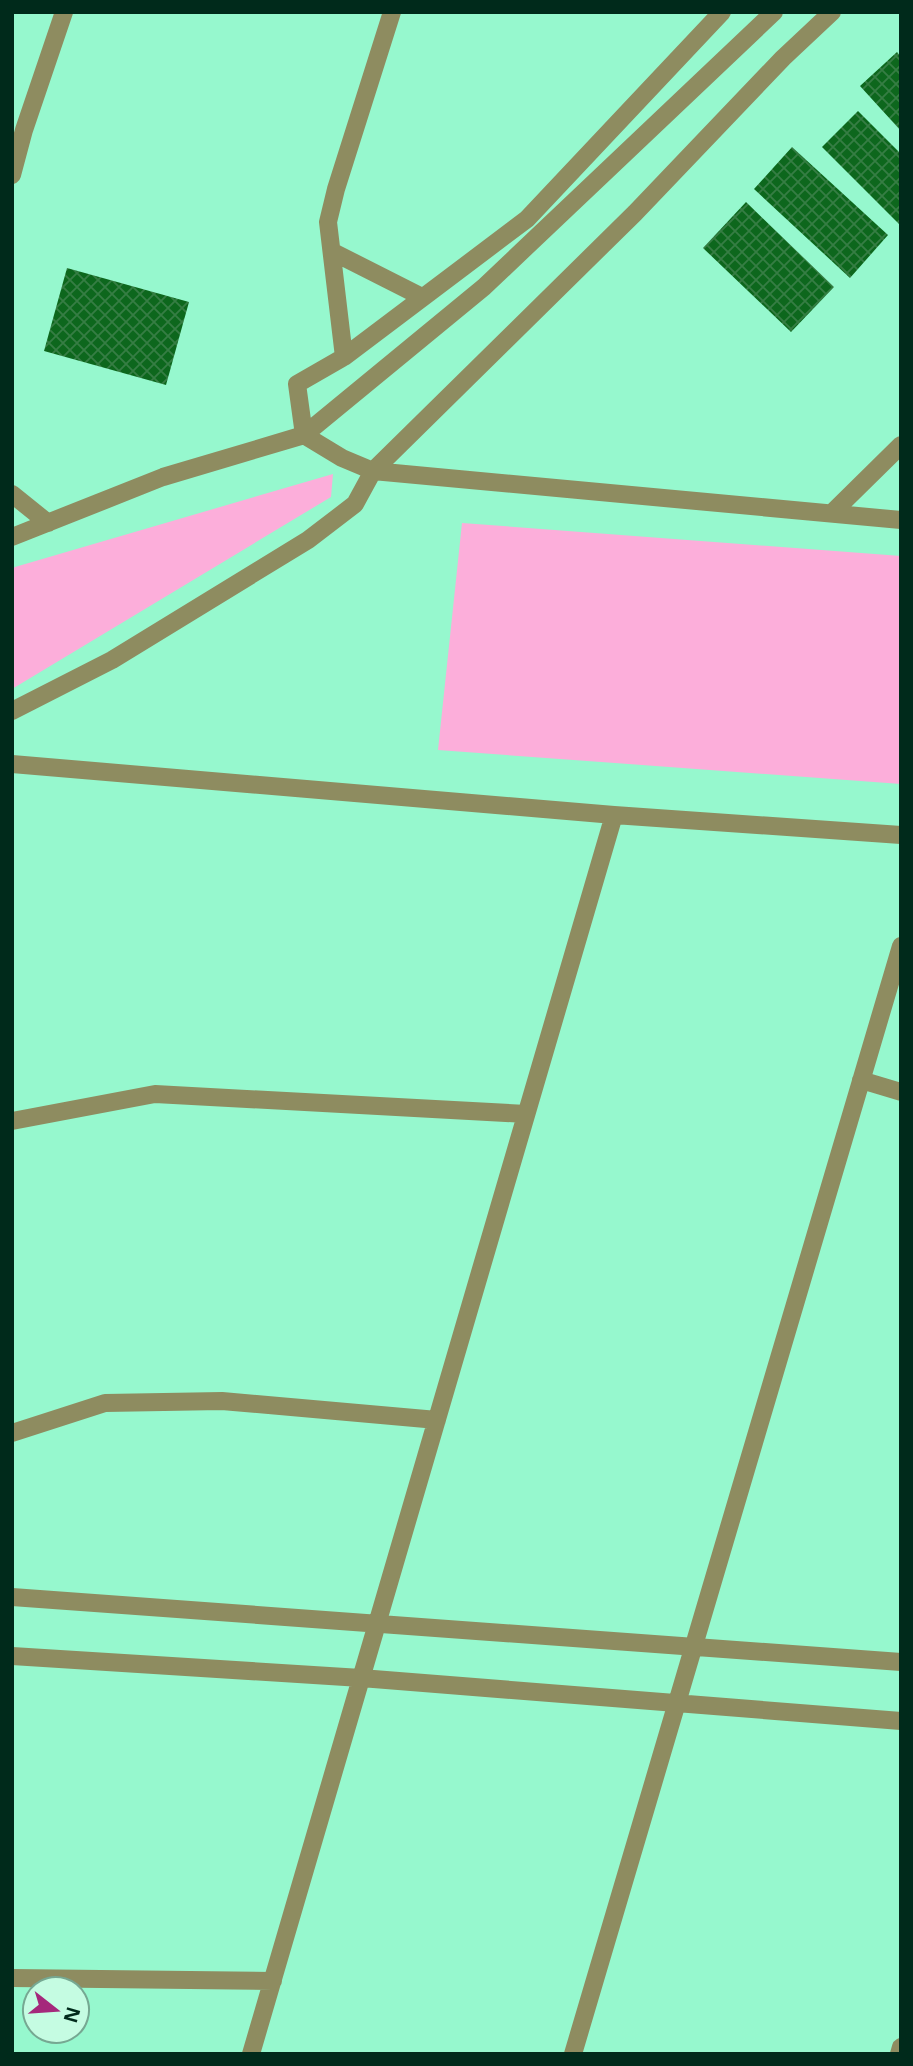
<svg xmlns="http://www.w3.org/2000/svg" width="913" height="2066" viewBox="0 0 913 2066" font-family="'Open Sans',sans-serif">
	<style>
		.green { fill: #fcaeda }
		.building { fill: url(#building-cross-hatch) }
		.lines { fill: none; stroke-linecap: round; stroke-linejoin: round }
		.minor { stroke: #8e8c60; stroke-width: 18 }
	</style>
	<defs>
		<pattern id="building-cross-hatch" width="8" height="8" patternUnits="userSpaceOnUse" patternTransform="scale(1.75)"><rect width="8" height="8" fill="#0d671d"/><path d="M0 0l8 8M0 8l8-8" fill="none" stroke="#367d44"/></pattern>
	</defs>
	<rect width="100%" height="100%" fill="#96f8ce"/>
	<!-- green -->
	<path class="green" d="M333,474l-2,23 -319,192v-120l3,-2z
		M462,523l439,33v228l-463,-34z"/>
	<!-- building -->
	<path class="building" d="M897,52l4,5v74l-41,-45z
		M858,111l43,43v72l-79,-79z
		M792,147l96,88 -38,43 -96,-89z
		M746,202l88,85 -43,45 -88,-84z
		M67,268l122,34 -23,83 -122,-34z"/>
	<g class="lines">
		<!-- minor -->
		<path class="minor" d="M722,12l-195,207 -183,138 -47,27 7,51 38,23 31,13 528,49
			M12,175l12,-45 40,-118
			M333,252l89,45
			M344,357l-16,-135 8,-33 56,-177
			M12,494l36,29
			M833,512l68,-67
			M12,537l151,-60 141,-42 180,-148 290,-275
			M12,711l100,-51 196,-120 47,-36 18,-33 262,-258 148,-155 49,-46
			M12,764l602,51 287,20
			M861,1080l40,12
			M12,1121l143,-27 371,20
			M12,1433l93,-30 117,-2 215,19
			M12,1597l889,65
			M12,1656l349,22 540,43
			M12,1978l261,3
			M251,2054l363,-1239
			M573,2054l328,-1108
			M899,2054l2,-7"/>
	</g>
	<!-- border -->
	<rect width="913" height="2066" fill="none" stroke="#002a1b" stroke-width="28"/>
	<!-- north arrow -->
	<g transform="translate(56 2010) rotate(107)"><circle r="33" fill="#c5fce2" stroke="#76a892" stroke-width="2"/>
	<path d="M0-5L12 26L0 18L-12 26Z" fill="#a5287b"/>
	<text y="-10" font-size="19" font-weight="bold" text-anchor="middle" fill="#002a1b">N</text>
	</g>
</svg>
